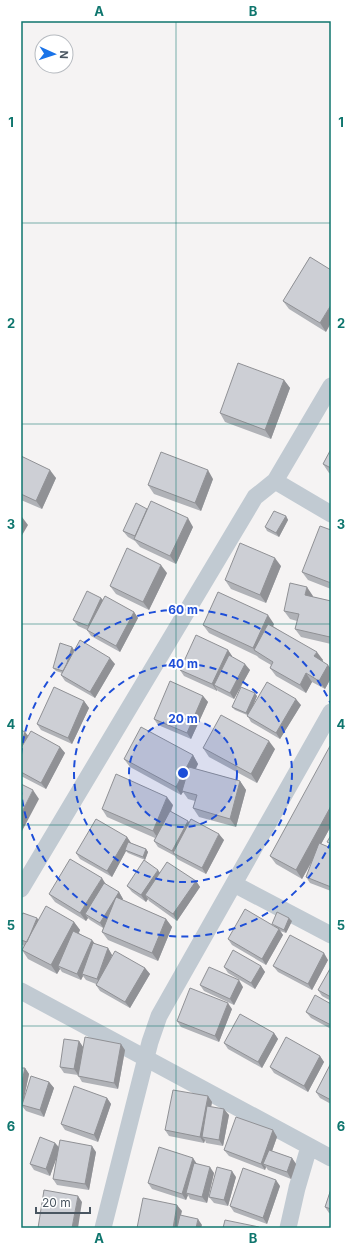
<svg xmlns="http://www.w3.org/2000/svg" width="352" height="1249" viewBox="0 0 352 1249" font-family="Inter,sans-serif">
	<style>
		.lines { fill: none; stroke-linecap: round; stroke-linejoin: round }
		.minor { stroke: #c1cad2; stroke-width: 17 }
		.wall { fill: #b0b2b7 }
		.shaded-wall { fill: #909195 }
		.building { fill: #cdcfd5; stroke: #909195 }
		.grid { fill: none; stroke: #0f766e; stroke-width: 1; stroke-opacity: 0.55 }
		.ring { fill: none; stroke: #1d4ed8; stroke-width: 2; stroke-dasharray: 7 5 }
		.centre { fill: #1d4ed8; stroke: #fff; stroke-width: 2 }
		.ring-label { font-size: 12px; text-anchor: middle; font-weight: bold; fill: #1d4ed8; stroke: #fff; stroke-width: 4; stroke-linejoin: round; paint-order: stroke }
		.neatline { fill: none; stroke: #0f766e; stroke-width: 1.5 }
		.grid-label { font-size: 13px; text-anchor: middle; font-weight: bold; fill: #0f766e }
	</style>
	<rect width="100%" height="100%" fill="#f5f3f3"/>
	<g class="lines">
		<!-- minor -->
		<path class="minor" d="M275,481l56,33
			M234,884l97,51
			M21,889l234,-392 20,-16 56,-95
			M21,991l310,167
			M103,1228l47,-186 9,-26 172,-304
			M288,1228l9,-40 12,-41"/>
	</g>
	<!-- wall -->
	<path class="wall" d="M310,257l16,75 -37,-23 -6,-8z
		M284,380l6,8 -19,51 -46,-17 -5,-9z
		M331,449v25l-2,-1 -6,-9z
		M21,456l35,22 -14,31 -21,-9z
		M213,479l-12,32 -47,-17 -6,-9z
		M147,509l46,18 -17,37 -36,-17 -5,-6 -7,-4 -5,-6z
		M286,516l2,4 -9,17 -12,-6 -2,-4z
		M331,530v59l-23,-9 -6,-8z
		M281,566l-15,37 -35,-14 -6,-9z
		M167,573l-18,37 -33,-16 -6,-8z
		M313,596v1l18,4v43l-30,-7 -6,-8 2,-8 -7,-2 -6,-8z
		M101,598l2,2 31,12 4,6 -18,34 -29,-16 -4,-6 -9,-4 -5,-6z
		M274,624l-1,2 50,34 -1,1 9,8v9l-6,11 -13,-7 -6,11 -30,-17 -6,-8 1,-3 -12,-7 -2,-2 -48,-23 -6,-8z
		M72,647l2,3 -1,3 42,11 -20,34 -30,-17 -4,-6 1,-2 -6,-2 -3,-3z
		M228,650l4,6v1l18,13 -16,29 -16,-8 -1,-1v1l-33,-15 -4,-6z
		M203,696l5,6 -17,37 -33,-14 -4,-6z
		M257,696l-4,9h48l-21,34 -29,-17 -4,-7 -12,-5 -3,-3z
		M84,701l5,7 -17,36 -31,-14 -4,-6z
		M21,730l7,6 32,11 5,6 -19,36 -25,-13z
		M331,747v79l-10,18 10,4v43l-21,-8 -4,-6 7,-17 -11,19 -26,-15 -6,-8z
		M203,748l72,1 -18,34 -48,-26z
		M193,755l5,9 -2,5 44,12 6,9 -10,37 -37,-10 -6,-9 2,-7 -7,-2 -5,-7 -2,3 -51,-28 -6,-8z
		M173,805l-2,7 18,10 35,18 -18,34 -29,-15 -2,-3 -17,-9 -4,-6 1,-3 -48,-21 -5,-8z
		M127,837l4,6 15,6 2,3 -3,8 -17,-7 -2,-2 -14,26 -32,-18 -4,-6z
		M160,872l36,9 4,6 -23,34 -28,-20 -1,-2 -2,3 -14,-10 -5,-6z
		M106,885l13,7 4,7 -1,1 44,19 6,8 -14,34 -50,-21 -6,-8 1,-4 -13,-8 -2,-2 -2,3 -31,-19 -6,-8z
		M21,916l16,2 1,2 36,2 6,8 -1,3 16,11 13,4 4,7 -1,3 34,10 5,6 -20,34 -30,-17 -4,-6v-1l-10,-4 -3,-4 -2,4 -19,-8 -2,-3 -3,5 -29,-15 -6,-9 2,-4 -3,-2z
		M292,921l-6,12 -6,-2 3,4 -17,30 -34,-20 -4,-6z
		M328,960l-16,30 -34,-18 -5,-6z
		M261,966l4,6 -10,17 -27,-16 -4,-6z
		M331,967v34l-9,-5 -4,-6z
		M200,985l43,2 -9,18 -30,-14z
		M331,1004v25l-20,-11 -5,-6z
		M232,1009l-13,33 -38,-15 -4,-6z
		M274,1033l4,6 -16,29 -34,-19 -4,-6z
		M79,1041l4,6 42,3 -7,39 -36,-7 -4,-7 -14,-2 -4,-6z
		M320,1056l4,6 -16,30 -34,-19 -4,-6z
		M331,1063v41l-11,-6 -4,-6z
		M21,1068h4l4,6 -5,24 25,-16 5,6 -10,29 -18,-6 -4,-5 -1,6z
		M208,1096l4,6 -1,5 18,8 -6,31 -17,-3 -1,-3 -1,3 -35,-7 -4,-6z
		M107,1098l4,6 -13,38 -33,-12 -4,-6z
		M273,1130l4,7 -5,14 20,7 4,6 -5,15 -23,-9 -2,-3 -1,3 -36,-14 -5,-6z
		M55,1143l4,4 37,5 -7,38 -32,-5 -4,-6 4,-24 -7,21 -16,-6 -4,-6z
		M197,1164l17,9 -7,30 -17,-4 -2,-4 -2,5 -34,-11 -4,-6z
		M236,1177l-8,29 -14,-3 -5,-6z
		M280,1186l-13,38 -33,-12 -4,-6z
		M331,1189v25l-2,-1 -4,-6z"/>
	<!-- shaded-wall -->
	<path class="shaded-wall" d="M331,305v18l-5,9 -6,-9z
		M284,380l6,8 -19,51 -6,-9z
		M50,470l6,8 -14,31 -6,-8z
		M208,470l5,9 -12,32 -6,-8z
		M286,516l2,4 -9,17 -3,-4z
		M22,517l6,8 -7,12v-19z
		M188,518l5,9 -17,37 -6,-8z
		M275,558l6,8 -15,37 -6,-8z
		M161,565l6,8 -18,37 -6,-8z
		M307,587l6,9 -2,8 -6,-9z
		M101,598l5,6 -14,29 -4,-7z
		M134,612l4,6 -18,34 -4,-6z
		M268,615l6,9 -14,30 -5,-3 -2,-3z
		M72,647l2,3 -7,25 -2,-4z
		M228,650l4,6 -14,31 -4,-2 3,5v1l-5,-7z
		M317,652l6,8 -3,5 -6,-9z
		M110,658l5,6 -20,34 -5,-6z
		M245,664l5,6 -16,29 -4,-6z
		M328,665l3,4v9l-6,11 -6,-8z
		M306,673l6,9 -6,11 -6,-8z
		M255,693l2,3 -8,20 -3,-3z
		M203,696l5,6 -17,37 -4,-6z
		M296,699l5,6 -21,34 -4,-6z
		M84,701l5,7 -17,36 -4,-6z
		M25,732l5,6 -9,24v-18z
		M269,741l6,8 -18,34 -6,-9z
		M60,747l5,6 -19,36 -5,-6z
		M193,755l5,9 -14,27h-2l1,1 -2,3 -5,-8z
		M240,781l6,9 -10,37 -6,-8z
		M33,790l6,9 -17,32 -1,-2v-15z
		M167,797l6,8 -14,35 -6,-9z
		M331,806v20l-29,53 -6,-9z
		M188,821l4,6 -18,26 -2,-2z
		M219,834l5,6 -18,34 -4,-6z
		M127,837l4,6 -6,7 1,1 -14,26 -5,-6z
		M146,849l2,3 -3,8 -2,-3z
		M158,870l4,6 -17,19 3,4 -2,3 -5,-7z
		M102,878l5,8 -22,28 3,4 -2,3 -6,-8z
		M196,881l4,6 -23,34 -4,-7z
		M119,892l4,7 -19,30 -4,-6z
		M37,918l4,6 -14,18z
		M289,918l3,3 -6,12 -2,-3z
		M166,919l6,8 -14,34 -6,-8z
		M74,922l6,8 -19,37 -3,-1 2,3 -3,5 -6,-9z
		M279,929l4,6 -17,30 -4,-6z
		M92,940l5,6 -15,28 1,2 -2,4 -4,-6z
		M108,948l4,7 -11,30 -4,-6z
		M324,953l4,7 -16,30 -4,-6z
		M261,966l4,6 -10,17 -4,-6z
		M145,968l5,6 -20,34 -5,-6z
		M239,980l4,7 -9,18 -4,-6z
		M228,1003l4,6 -13,33 -4,-6z
		M274,1033l4,6 -16,29 -4,-6z
		M79,1041l4,6 -4,29 -5,-7z
		M121,1044l4,6 -7,39 -4,-6z
		M320,1056l4,6 -16,30 -4,-6z
		M25,1068l4,6 -8,38v-26z
		M49,1082l5,6 -10,29 -4,-7z
		M208,1096l4,6 -7,35h-3l3,3 -1,3 -4,-6z
		M107,1098l4,6 -13,38 -4,-7z
		M224,1109l5,6 -6,31 -4,-6z
		M273,1130l4,7 -10,28 -4,-1 3,3 -1,3 -4,-6z
		M55,1143l5,6 -10,27 -4,-7z
		M92,1146l4,6 -7,38 -4,-6z
		M193,1158l4,6 -11,29 2,2 -2,5 -4,-6z
		M292,1158l4,6 -5,15 -4,-7z
		M210,1167l4,6 -7,30 -5,-6z
		M232,1171l4,6 -8,29 -4,-6z
		M276,1180l4,6 -13,38 -4,-6z
		M78,1196l4,6 -4,26h-6z
		M177,1205l5,6 -4,17h-5z
		M198,1219l4,6 -1,3h-5z"/>
	<!-- building -->
	<path class="building" d="M310,257l21,13v35l-11,18 -37,-22z
		M238,363l46,17 -19,50 -45,-17z
		M331,449v19l-8,-4z
		M161,452l47,18 -13,33 -47,-18z
		M21,456l29,14 -14,31 -15,-7z
		M151,501l37,17 -18,38 -36,-17z
		M136,503l11,6 -12,27 -12,-5z
		M274,511l12,5 -10,17 -11,-6z
		M320,526l11,4v53l-29,-11z
		M240,543l35,15 -15,37 -35,-15z
		M127,548l34,17 -18,37 -33,-16z
		M290,583l17,4 -2,8 26,6v33l-1,3 -35,-8 4,-15 -15,-3z
		M87,591l14,7 -13,28 -15,-6z
		M218,592l50,23 -15,33 -50,-23z
		M105,596l29,16 -18,34 -29,-16z
		M268,624l49,28 -3,4 14,9 -9,16 -13,-8 -6,12 -30,-17 3,-6 -19,-12z
		M196,635l32,15 -16,34 -32,-14z
		M80,640l30,18 -20,34 -29,-17z
		M60,643l12,4 -5,16 -4,8 -10,-3z
		M229,655l16,9 -15,29 -16,-8z
		M170,681l33,15 -16,37 -33,-14z
		M267,682l29,17 -20,34 -29,-17z
		M54,687l30,14 -16,37 -31,-14z
		M241,687l14,6 -9,20 -14,-6z
		M221,715l48,26 -18,33 -48,-26z
		M141,727l52,28 -17,32 -52,-28z
		M21,730l4,2 -4,12z
		M31,731l29,16 -19,36 -20,-11v-24z
		M330,746l1,1v59l-35,64 -26,-14z
		M189,767l51,14 -10,38 -37,-11 4,-13 -15,-4z
		M116,774l51,23 -14,34 -51,-22z
		M21,784l12,6 -12,24z
		M170,811l18,10 -16,30 -18,-10z
		M96,819l31,18 -20,34 -31,-18z
		M191,819l28,15 -17,34 -29,-15z
		M331,835v9l-4,-2z
		M128,842l18,7 -3,8 -18,-7z
		M319,843l12,5v39l-25,-10z
		M70,859l32,19 -22,35 -31,-19z
		M144,860l14,10 -17,25 -14,-9z
		M167,862l29,19 -23,33 -28,-19z
		M104,883l15,9 -19,31 -15,-9z
		M116,897l50,22 -14,34 -50,-21z
		M46,906l28,16 -23,43 -29,-15z
		M245,909l34,20 -17,30 -34,-20z
		M277,912l12,6 -5,12 -12,-6z
		M23,913l14,5 -7,17 -3,7 -6,-2v-24z
		M73,931l19,9 -15,34 -19,-8z
		M290,935l34,18 -16,31 -35,-18z
		M93,943l15,5 -11,31 -15,-5z
		M233,950l28,16 -10,17 -27,-16z
		M115,951l30,17 -20,34 -29,-17z
		M209,967l30,13 -9,19 -30,-14z
		M331,967v30l-13,-7z
		M190,988l38,15 -13,33 -38,-15z
		M315,995l16,9v21l-25,-13z
		M240,1014l34,19 -16,29 -34,-19z
		M85,1037l36,7 -7,39 -36,-7z
		M286,1037l34,19 -16,30 -34,-19z
		M64,1039l15,2 -5,28 -14,-2z
		M331,1063v37l-15,-8z
		M21,1068h4l-4,18z
		M31,1076l18,6 -9,28 -18,-5z
		M74,1086l33,12 -13,37 -33,-11z
		M173,1090l35,6 -8,41 -35,-7z
		M207,1106l17,3 -5,31 -17,-3z
		M236,1117l37,13 -12,34 -37,-14z
		M40,1137l15,6 -9,26 -16,-5z
		M60,1140l32,6 -7,38 -32,-5z
		M159,1147l34,11 -11,36 -34,-11z
		M269,1150l23,8 -5,14 -24,-8z
		M194,1163l16,4 -8,30 -16,-4z
		M217,1167l15,4 -8,29 -15,-3z
		M243,1168l33,12 -13,38 -33,-12z
		M331,1189v20l-6,-2z
		M44,1190l34,6 -6,32h-34z
		M143,1198l34,7 -4,23h-36z
		M180,1215l18,4 -2,9h-19z
		M225,1220l34,7v1h-36z"/>
	<!-- grid -->
	<path class="grid" d="M176,21v1207M21,223h310M21,424h310M21,624h310M21,825h310M21,1026h310"/>
	<!-- distance rings -->
	<circle cx="183" cy="773" r="54" fill="#1d4ed8" fill-opacity=".12"/>
	<g class="ring">
		<circle cx="183" cy="773" r="54"/>
		<circle cx="183" cy="773" r="109"/>
		<path d="M331 842A163 163 0 0 1 21 791M21 755A163 163 0 0 1 331 704"/>
	</g>
	<circle cx="183" cy="773" r="6" class="centre"/>
	<g class="ring-label">
		<text x="183" y="614">60 m</text>
		<text x="183" y="668">40 m</text>
		<text x="183" y="723">20 m</text>
	</g>
	<!-- border -->
	<rect width="352" height="1249" fill="none" stroke="#ffffff" stroke-width="44"/>
	<!-- north arrow -->
	<g transform="translate(54 54) rotate(93)"><circle r="19" fill="#ffffff" stroke="#b7bbc0"/>
	<path d="M0-3L7 15L0 10L-7 15Z" fill="#1a73e8"/>
	<text y="-6" font-size="11" font-weight="bold" text-anchor="middle" fill="#4a5661">N</text>
	</g>
	<!-- scale -->
	<path d="M36 1207v6h54v-6" fill="none" stroke="#4a5661" stroke-width="2"/>
	<text x="42" y="1207" font-size="12" fill="#4a5661" stroke="#ffffff" stroke-width="3" paint-order="stroke">20 m</text>
	<rect x="22" y="22" width="308" height="1205" class="neatline"/>
	<g class="grid-label">
		<text x="99" y="16">A</text>
		<text x="253" y="16">B</text>
		<text x="11" y="127">1</text>
		<text x="341" y="127">1</text>
		<text x="11" y="328">2</text>
		<text x="341" y="328">2</text>
		<text x="11" y="529">3</text>
		<text x="341" y="529">3</text>
		<text x="11" y="729">4</text>
		<text x="341" y="729">4</text>
		<text x="11" y="930">5</text>
		<text x="341" y="930">5</text>
		<text x="11" y="1131">6</text>
		<text x="341" y="1131">6</text>
		<text x="99" y="1243">A</text>
		<text x="253" y="1243">B</text>
	</g>
</svg>
